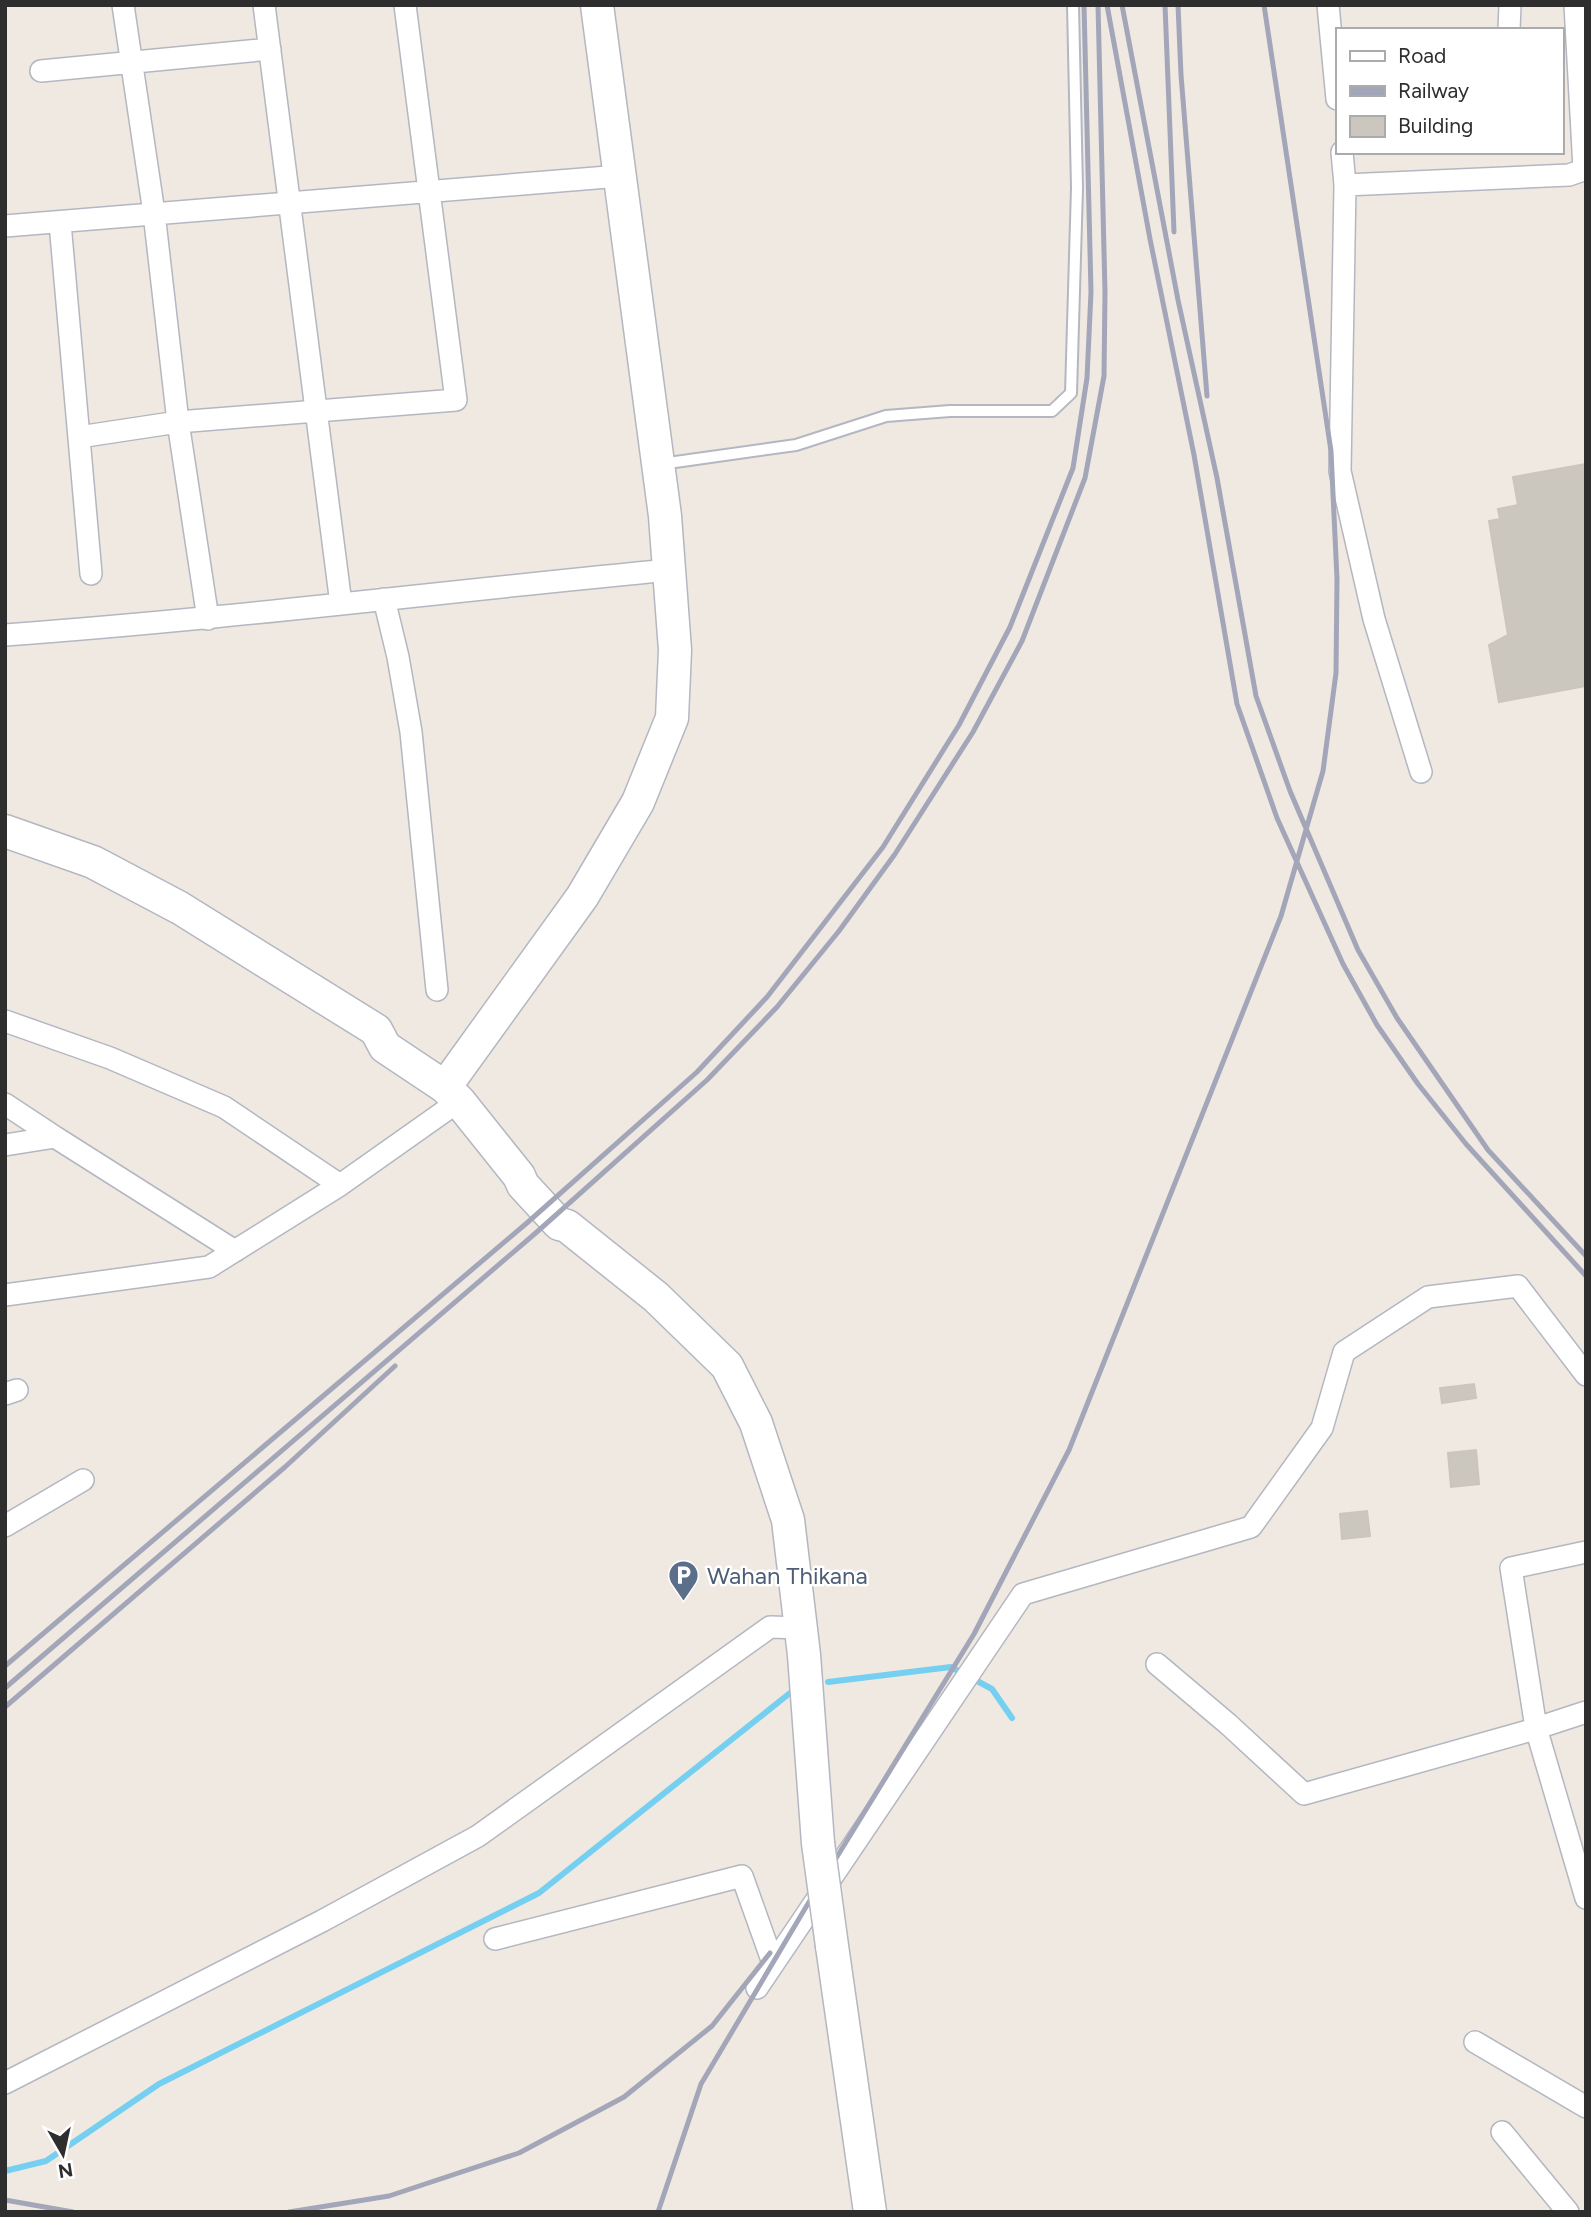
<svg xmlns="http://www.w3.org/2000/svg" width="1591" height="2217" viewBox="0 0 1591 2217" font-family="Figtree,sans-serif">
	<style>
		.lines { fill: none; stroke-linecap: round; stroke-linejoin: round }
		.stream { stroke: #75cff0; stroke-width: 6 }
		.building { fill: #cbc7bf; stroke: #cbc5ba; stroke-width: 2 }
		.lane-casing { stroke: #b4b7c1; stroke-width: 14 }
		.street-casing { stroke: #b4b7c1; stroke-width: 24 }
		.secondary-casing { stroke: #b4b7c1; stroke-width: 35 }
		.lane { stroke: #fff; stroke-width: 10 }
		.street { stroke: #fff; stroke-width: 21 }
		.secondary { stroke: #fff; stroke-width: 32 }
		.rail { stroke: #a3a6b8; stroke-width: 5 }
		.secondary-bridge-casing { stroke: #b4b7c1; stroke-width: 35; stroke-linecap: butt }
		.secondary-bridge { stroke: #fff; stroke-width: 32 }
		.labels { text-anchor: middle; stroke-width: 5; stroke-linejoin: round; paint-order: stroke }
		.service-label { font-size: 24px; fill: #4e5e75; stroke: #fff; text-anchor: start }
	</style>
	<rect width="100%" height="100%" fill="#efe9e1"/>
	<g class="lines">
		<!-- stream -->
		<path class="stream" d="M828,1682l123,-15 41,22 20,29
			M5,2171l41,-10 113,-77 380,-191 251,-200"/>
	</g>
	<!-- building -->
	<path class="building" d="M1586,464v222l-87,16 -10,-57 19,-10 -19,-114 11,-2 -2,-10 20,-4 -5,-28z
		M1474,1384l2,14 -34,5 -2,-15z
		M1476,1450l3,34 -28,3 -3,-34z
		M1367,1511l3,25 -28,3 -2,-25z"/>
	<g class="lines">
		<defs>
			<path id="lane" d="M661,464l135,-19 90,-29 64,-5h102l19,-18 6,-205 -4,-183"/>
			<path id="street" d="M123,5l31,208 24,209 30,197
				M264,5l77,599
				M1328,5l9,94
				M1575,5l9,164
				M1509,30l1,-25
				M41,71l229,-22
				M1342,152l3,33
				M60,223l31,351
				M5,226l615,-50
				M79,437l99,-15 278,-22 -51,-395
				M384,599l14,58 13,75 26,258
				M5,635c222,-16 443,-44 664,-65
				M1421,772l-47,-153 -34,-148 5,-286 224,-10 17,-6
				M5,1021l105,37 114,49 116,78
				M5,1104l50,33
				M5,1145l50,-8 180,114
				M5,1295l204,-28 131,-82 119,-84
				M5,1394l12,-4
				M5,1526l78,-46
				M1586,1552l-75,16 25,160 50,170
				M1157,1664l71,60 76,70 224,-63 58,-19
				M495,1939l247,-63 31,87
				M757,1988l266,-394 228,-67 71,-99 22,-76 84,-55 90,-11 68,89
				M1475,2042l111,65
				M5,2083l317,-162 156,-85 292,-209 31,1
				M1502,2132l66,80"/>
			<path id="secondary" d="M5,831l88,31 87,46 196,122 9,17 60,40 14,14 60,75 4,9 36,39 8,2 89,71 71,69 29,57 32,97 16,135 14,188
				M445,1087l137,-190 56,-95 34,-84 3,-68 -10,-134 -68,-511
				M832,1946l38,266"/>
		</defs>
		<!-- lane casing -->
		<use href="#lane" class="lane-casing"/>
		<!-- street casing -->
		<use href="#street" class="street-casing"/>
		<!-- secondary casing -->
		<use href="#secondary" class="secondary-casing"/>
		<!-- lane -->
		<use href="#lane" class="lane"/>
		<!-- street -->
		<use href="#street" class="street"/>
		<!-- secondary -->
		<use href="#secondary" class="secondary"/>
		<!-- rail -->
		<path class="rail" d="M1107,5l43,234 44,216 43,249 40,114 66,146 34,61 41,59 48,60 120,132
			M1122,5l56,295 39,178 39,218 34,95 68,159 39,68 91,132 98,106
			M1165,5l9,227
			M1178,5l3,70 26,321
			M5,1666l523,-444 169,-150 70,-75 116,-150 76,-122 51,-98 63,-159 14,-90 4,-86 -7,-287
			M5,1688l533,-457 169,-151 70,-73 62,-76 56,-77 78,-122 49,-91 63,-163 19,-102 1,-84 -7,-287
			M5,1707l280,-240 110,-101
			M5,2200l68,12
			M289,2212l100,-16 130,-43 105,-56 88,-71 58,-73
			M658,2212l43,-128 105,-177 168,-273 95,-184 212,-534 42,-145 13,-98 1,-94 -6,-128 -67,-446"/>
		<defs>
			<path id="secondary-bridge" d="M818,1843l14,103"/>
		</defs>
		<!-- secondary-bridge casing -->
		<use href="#secondary-bridge" class="secondary-bridge-casing"/>
		<!-- secondary-bridge -->
		<use href="#secondary-bridge" class="secondary-bridge"/>
	</g>
	<!-- icons -->
	<defs>
		<symbol id="parking-pin" viewBox="-11 -11 22 30"><path d="M0 17L-7.5 6A9.5 9.5 0 1 1 7.5 6Z" fill="#5c6f8a" stroke="#fff"/><path d="M-3.5-5.5H1a3.5 3.5 0 0 1 0 7H-1V5.5H-3.5ZM-1-3.4V-.6H.8a1.4 1.4 0 0 0 0-2.8Z" fill="#fff"/></symbol>
	</defs>
	<g fill-rule="evenodd">
		<use href="#parking-pin" x="666" y="1558" width="35" height="47"/>
	</g>
	<g class="labels">
		<!-- service labels -->
		<g class="service-label">
			<text x="707" y="1584">Wahan Thikana</text>
		</g>
	</g>
	<!-- border -->
	<rect width="1591" height="2217" fill="none" stroke="#2e2e2e" stroke-width="14"/>
	<!-- legend -->
	<rect x="1336" y="28" width="228" height="126" fill="#ffffff" stroke="#ababab" stroke-width="2"/>
	<rect x="1350" y="51" width="35" height="10" fill="#ffffff" stroke="#ababab" stroke-width="2"/>
	<text x="1398" y="63" font-size="21" fill="#2e2e2e">Road</text>
	<rect x="1350" y="86" width="35" height="10" fill="#a3a6b8" stroke="#ababab" stroke-width="2"/>
	<text x="1398" y="98" font-size="21" fill="#2e2e2e">Railway</text>
	<rect x="1350" y="116" width="35" height="21" fill="#cbc7bf" stroke="#ababab" stroke-width="2"/>
	<text x="1398" y="133" font-size="21" fill="#2e2e2e">Building</text>
	<!-- north arrow -->
	<g transform="translate(63 2154) rotate(171)" stroke="#ffffff" stroke-width="5" paint-order="stroke">
	<path d="M0-5L12 26L0 18L-12 26Z" fill="#2e2e2e"/>
	<text y="-10" font-size="19" font-weight="bold" text-anchor="middle" fill="#2e2e2e">N</text>
	</g>
</svg>
